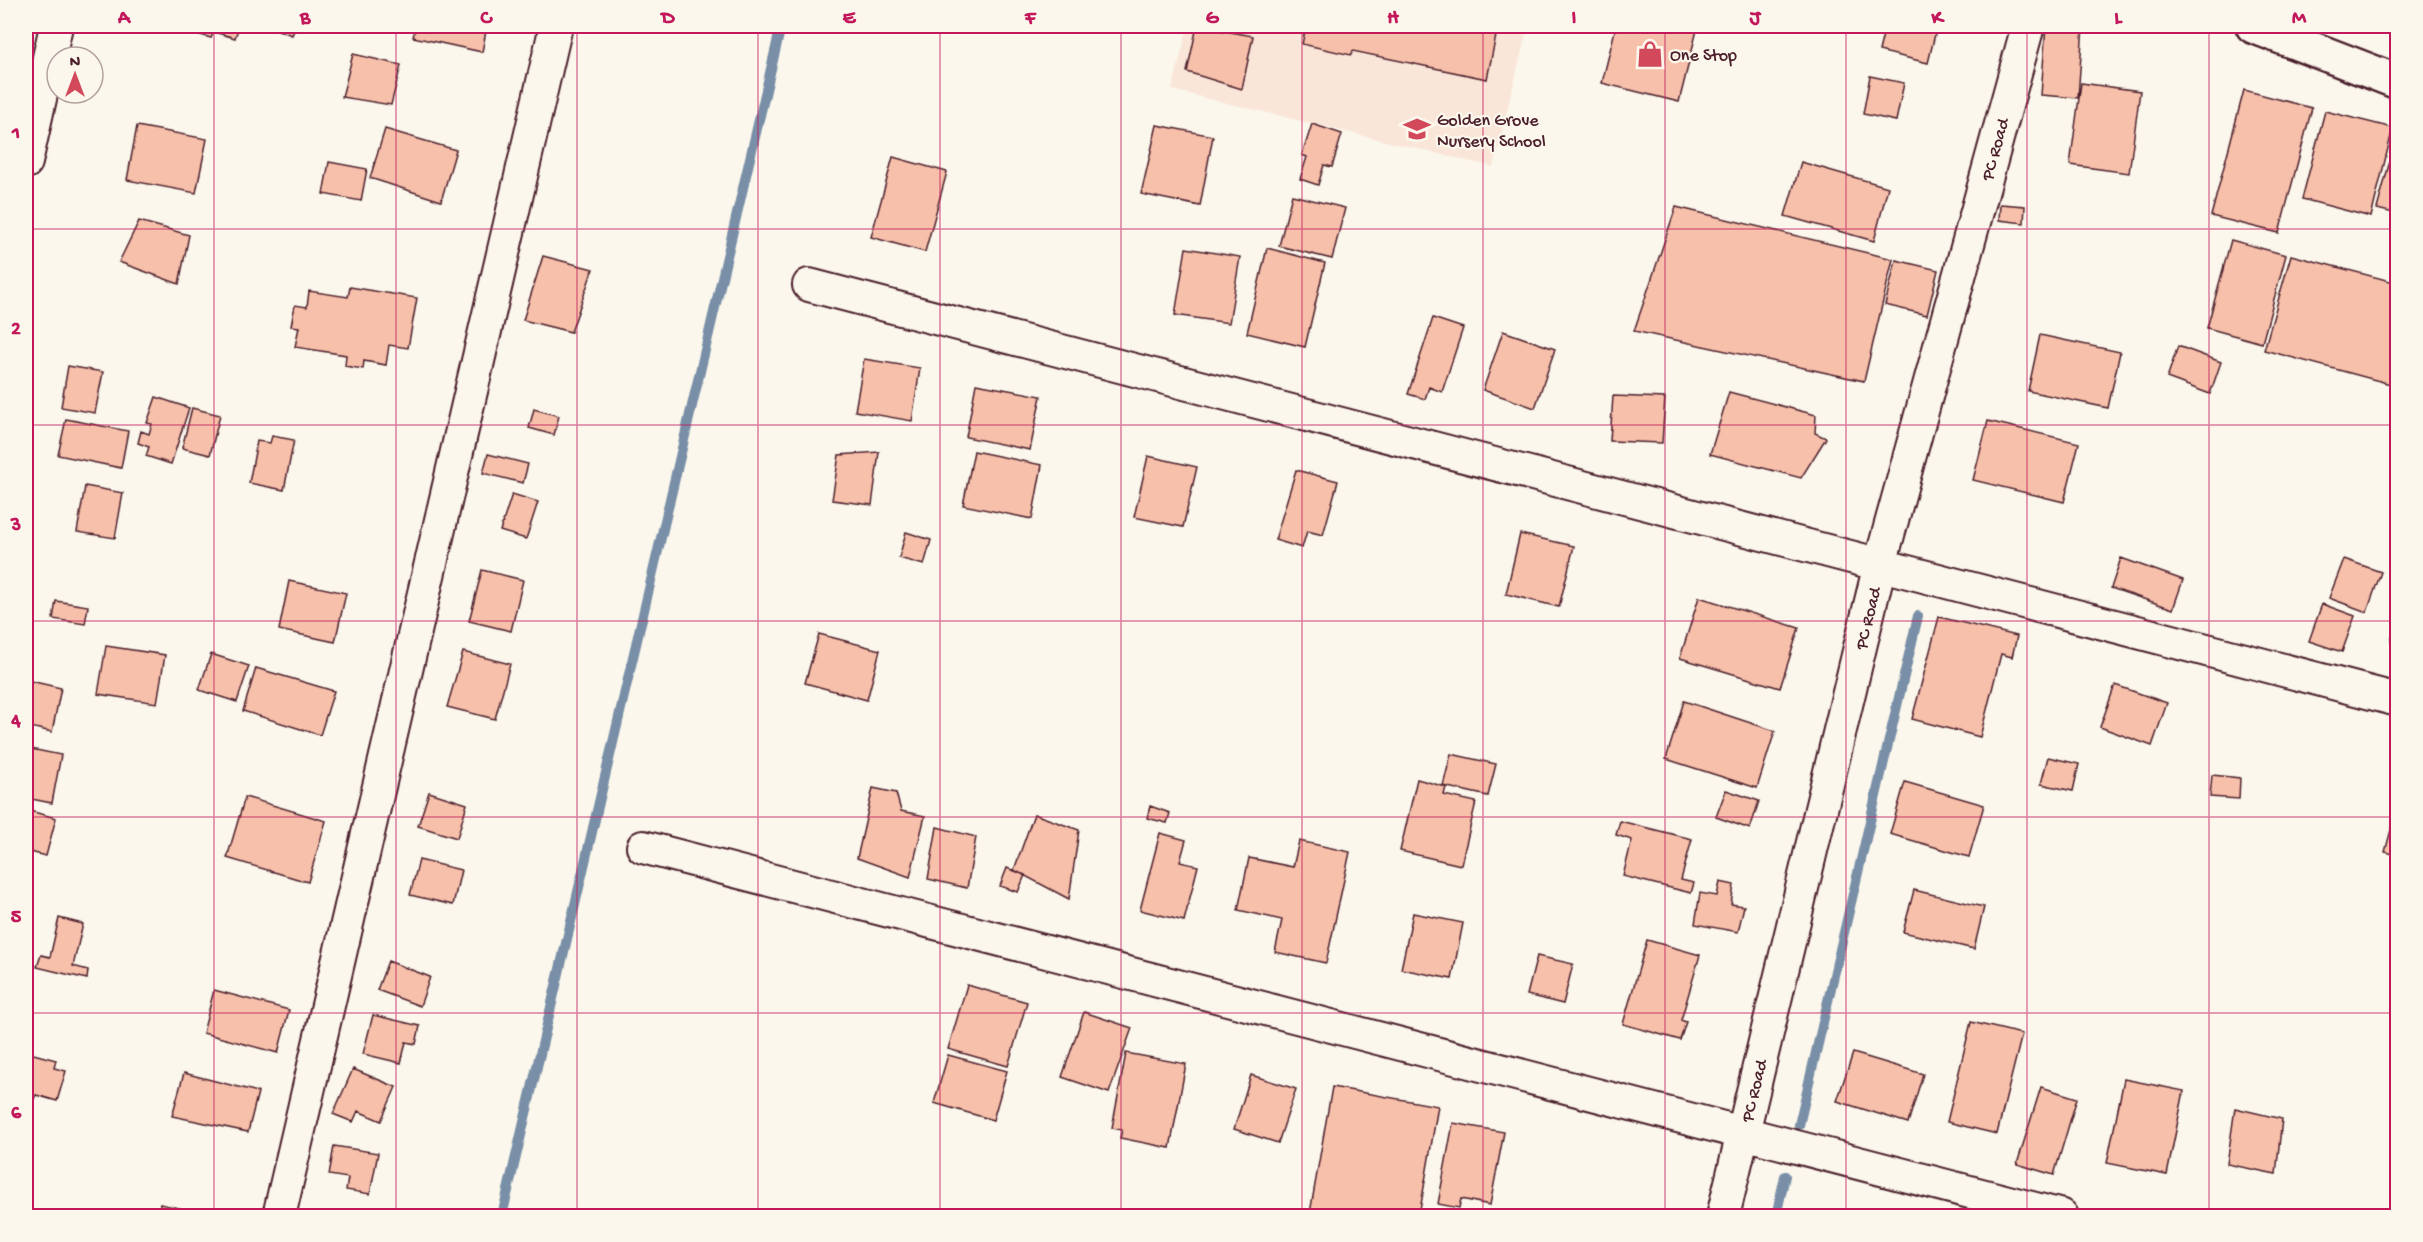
<svg xmlns="http://www.w3.org/2000/svg" width="2423" height="1242" viewBox="0 0 2423 1242" font-family="'Gochi Hand',sans-serif">
	<style>
		.built { fill: #fae6d8 }
		.lines { fill: none; stroke-linecap: round; stroke-linejoin: round }
		.stream { stroke: #788fa7; stroke-width: 10 }
		.building { fill: #f7c0ab; stroke: #4a1f2b; stroke-width: 1.5 }
		.minor-casing { stroke: #4a1f2b; stroke-width: 36 }
		.primary-casing { stroke: #4a1f2b; stroke-width: 38 }
		.minor { stroke: #fbf7ec; stroke-width: 32 }
		.primary { stroke: #fbf7ec; stroke-width: 33 }
		.grid { fill: none; stroke: #c2185b; stroke-width: 1.5; stroke-opacity: 0.55 }
		.labels { text-anchor: middle; stroke-width: 4.5; stroke-linejoin: round; paint-order: stroke }
		.poi-label { font-size: 18px; fill: #4a1f2b; stroke: #fbf7ec; text-anchor: start }
		.street-label { font-size: 18px; fill: #4a1f2b; stroke: #fbf7ec }
		.neatline { fill: none; stroke: #c2185b; stroke-width: 2 }
		.grid-label { font-size: 20px; text-anchor: middle; font-weight: bold; fill: #c2185b }
	</style>
	<rect width="100%" height="100%" fill="#fbf7ec"/>
	<filter id="ink" filterUnits="userSpaceOnUse"><feTurbulence type="fractalNoise" baseFrequency=".0167" numOctaves="2"/><feDisplacementMap in="SourceGraphic" scale="12" xChannelSelector="R" yChannelSelector="G"/><feConvolveMatrix kernelMatrix="1 2 1 2 8 2 1 2 1" color-interpolation-filters="sRGB"/></filter>
	<g filter="url(#ink)">
		<!-- built -->
		<path class="built" d="M1188,26h340l-35,141 -321,-77z"/>
		<g class="lines">
			<!-- stream -->
			<path class="stream" d="M1799,1125l119,-509
				M502,1216l279,-1190
				M1776,1216l9,-40"/>
		</g>
		<!-- building -->
		<path class="building" d="M170,26h69l-4,12 -21,-6 -3,6z
			M267,26h29l-4,9z
			M416,26h71l-5,26 -69,-15z
			M1197,26l56,10 -11,53 -55,-17z
			M1306,26h192l-11,53 -134,-28 -2,4 -49,-11z
			M1616,26h82l-19,76 -77,-19z
			M1885,26h52l-9,37 -49,-12z
			M2046,26h37l-5,72 -37,-3z
			M353,54l48,11 -10,40 -49,-8z
			M1870,76l34,7 -8,38 -33,-7z
			M2081,83l59,8 -11,82 -59,-8z
			M2244,90l68,18 -33,125 -68,-17z
			M2325,111l68,17 -22,89 -69,-18z
			M1312,124l30,10 -10,33 -8,-2 -6,20 -18,-6 7,-22 -5,-2z
			M1157,125l56,11 -13,70 -59,-12z
			M137,126l70,13 -11,54 -69,-13z
			M385,129l71,21 -15,51 -71,-23z
			M2395,142l3,1v71l-21,-5z
			M893,157l54,15 -22,80 -54,-15z
			M329,162l38,7 -6,32 -38,-7z
			M1801,162l87,25 -14,54 -89,-25z
			M1292,195l53,13 -13,51 -53,-13z
			M2000,204l25,2 -1,17 -25,-3z
			M1676,207l217,52 -29,122 -230,-50z
			M139,221l50,14 -10,49 -60,-22z
			M2231,240l55,15 -24,88 -55,-15z
			M1186,248l54,9 -11,66 -54,-8z
			M1267,248l58,15 -20,84 -58,-14z
			M2291,255l107,28v103l-134,-36z
			M543,256l50,13 -22,63 -48,-12z
			M1896,260l42,10 -11,45 -42,-10z
			M350,287l67,11 -9,50 -19,-3 -3,20 -22,-4 -1,8 -18,-3 1,-11 -51,-8 4,-20 -8,-1 4,-21 12,2 2,-16 39,6z
			M1433,318l30,10 -21,64 -13,-5 -4,12 -17,-5z
			M1503,331l52,18 -20,59 -52,-18z
			M2040,335l80,17 -12,56 -80,-17z
			M2178,346l43,16 -11,32 -43,-16z
			M864,359l56,9 -8,53 -57,-10z
			M68,366l35,6 -8,41 -34,-6z
			M976,384l65,12 -11,54 -64,-13z
			M1729,392l87,23 -1,18 11,5 -25,40 -91,-24z
			M1613,396l52,2 -3,45 -52,-2z
			M156,397l33,11 -18,56 -25,-8 3,-9 -11,-4 3,-12 8,3 3,-10 -5,-1z
			M192,408l28,7 -10,40 -28,-7z
			M534,409l25,7 -5,19 -25,-7z
			M66,419l62,12 -7,37 -63,-13z
			M1988,421l91,22 -15,59 -91,-22z
			M272,436l22,4 -10,50 -35,-7 8,-42 13,2z
			M974,451l68,14 -10,54 -69,-14z
			M879,452l-7,53 -40,-5 7,-45z
			M488,454l40,10 -5,19 -40,-10z
			M1148,456l49,11 -14,60 -49,-10z
			M1296,470l42,11 -15,54 -16,-4 -5,17 -27,-8z
			M85,486l38,7 -8,45 -38,-6z
			M512,494l26,8 -12,37 -26,-8z
			M906,532l25,8 -7,25 -25,-7z
			M1520,534l54,12 -15,61 -53,-13z
			M2121,558l62,22 -10,29 -62,-21z
			M2344,559l37,13 -14,40 -38,-14z
			M482,570l41,10 -12,51 -42,-10z
			M289,581l57,12 -11,49 -56,-12z
			M1699,597l100,31 -19,60 -100,-30z
			M56,601l32,5 -3,18 -32,-5z
			M2322,604l33,12 -13,36 -33,-11z
			M2398,614v29l-7,-1z
			M1939,617l78,19 -5,21 -11,-3 -21,83 -68,-18z
			M819,634l61,16 -13,50 -62,-17z
			M106,646l59,9 -8,48 -59,-9z
			M463,652l47,12 -15,55 -48,-12z
			M211,654l38,12 -12,36 -38,-12z
			M256,668l78,23 -14,44 -77,-24z
			M26,680l35,8 -9,44 -26,-6z
			M2115,685l52,18 -15,43 -52,-19z
			M1684,701l91,30 -18,57 -91,-29z
			M26,748l35,7 -9,48 -26,-5z
			M1451,754l45,10 -8,32 -45,-10z
			M2048,757l31,7 -6,27 -32,-7z
			M2212,775l28,3 -1,21 -29,-2z
			M1417,779l29,8 -2,8 32,7 -15,63 -61,-14z
			M1905,782l79,23 -15,52 -79,-23z
			M873,788l23,5 5,18 24,5 -15,61 -53,-19z
			M1726,790l33,11 -9,28 -34,-12z
			M429,792l38,12 -10,34 -39,-12z
			M245,797l81,24 -18,61 -81,-24z
			M2398,804v51l-13,-3z
			M1150,806l20,7 -3,10 -20,-5z
			M26,810l30,8 -10,38 -20,-5z
			M1034,814l45,16 -10,69 -55,-29z
			M1620,821l72,18 -11,41 13,3 -3,10 -68,-17 9,-36 -16,-5z
			M937,827l39,10 -9,51 -39,-9z
			M1160,833l26,7 -6,22 18,4 -14,55 -44,-11z
			M1299,841l51,11 -24,111 -51,-11 7,-32 -44,-10 11,-52 44,9z
			M419,860l42,10 -8,35 -43,-10z
			M1007,868l18,7 -7,17 -18,-6z
			M1720,882l14,3 -3,19 13,2 -6,26 -43,-8 5,-31 17,3z
			M1914,890l70,17 -10,42 -71,-17z
			M1413,913l50,10 -11,56 -51,-10z
			M59,918l24,6 -10,42 15,4 -1,9 -50,-12 4,-12 9,2z
			M1647,940l53,15 -19,65 5,2 -6,18 -57,-16z
			M1537,956l36,8 -10,40 -36,-9z
			M388,961l42,16 -10,29 -43,-16z
			M967,985l60,17 -19,64 -60,-17z
			M214,990l75,20 -11,43 -75,-20z
			M1084,1012l48,16 -23,65 -47,-16z
			M373,1015l47,11 -4,18 -10,-2 -5,21 -38,-9z
			M1971,1022l51,12 -25,100 -50,-12z
			M26,1052l30,8 -2,8 12,3 -9,30 -21,-6 -2,4 -8,-2z
			M1126,1053l60,11 -16,84 -50,-10 2,-8 -10,-2z
			M1853,1053l70,21 -15,49 -71,-22z
			M948,1055l59,16 -14,49 -59,-17z
			M353,1069l43,18 -15,34 -23,-10 -5,11 -20,-8z
			M184,1073l74,19 -10,40 -76,-16z
			M1251,1075l45,14 -18,54 -44,-14z
			M2124,1079l60,12 -17,84 -60,-12z
			M1332,1087l106,19 -19,110h-87l-22,-3z
			M2041,1087l36,11 -23,77 -37,-11z
			M2235,1108l47,11 -6,55 -49,-10z
			M1453,1123l51,9 -14,73 -29,-6 -2,9 -21,-4z
			M334,1146l44,7 -8,41 -24,-4 2,-12 -19,-3z
			M160,1204l56,12h-58z"/>
		<g class="lines">
			<defs>
				<g id="minor">
					<path d="M26,162l30,-136"/>
					<path d="M809,285l1589,415"/>
					<path d="M643,847l1419,369"/>
					<path d="M279,1216l277,-1190"/>
					<path id="s1" d="M1723,1216l157,-652 148,-538"/>
				</g>
				<path id="primary" d="M2253,26l145,56"/>
			</defs>
			<!-- minor casing -->
			<use href="#minor" class="minor-casing"/>
			<!-- primary casing -->
			<use href="#primary" class="primary-casing"/>
			<!-- minor -->
			<use href="#minor" class="minor"/>
			<!-- primary -->
			<use href="#primary" class="primary"/>
		</g>
	</g>
	<!-- grid -->
	<path class="grid" d="M214,26v1190M396,26v1190M577,26v1190M758,26v1190M940,26v1190M1121,26v1190M1302,26v1190M1483,26v1190M1665,26v1190M1846,26v1190M2027,26v1190M2209,26v1190M26,229h2372M26,425h2372M26,621h2372M26,817h2372M26,1013h2372"/>
	<!-- icons -->
	<defs>
		<symbol id="shop-bare" viewBox="-9 -9 18 18"><path d="M-5-2.5h2.3a2.7 3.5 0 0 1 5.4 0H5L5.5 6h-11ZM-1.5-2.5h3a1.5 2.3 0 0 0-3 0Z" fill="#d1495b" stroke="#fbf7ec" stroke-width="2.5" paint-order="stroke"/></symbol>
		<symbol id="school-bare" viewBox="-9 -9 18 18"><path d="M0-5L7-2L0 1L-7-2ZM-4 1L0 2.5L4 1V4Q0 6-4 4Z" fill="#d1495b" stroke="#fbf7ec" stroke-width="2.5" paint-order="stroke"/></symbol>
	</defs>
	<g fill-rule="evenodd">
		<use href="#shop-bare" x="1631" y="35" width="38" height="38"/>
		<use href="#school-bare" x="1398" y="110" width="38" height="38"/>
	</g>
	<g class="labels">
		<!-- poi labels -->
		<g class="poi-label">
			<text x="1670" y="60">One Stop</text>
			<text x="1437" y="125">Golden Grove<tspan x="1437" dy="21">Nursery School</tspan></text>
		</g>
		<!-- street labels -->
		<g class="street-label">
			<text dy="6" stroke="none"><textPath href="#s1" startOffset="1101">PC Road</textPath></text>
			<text dy="6" stroke="none"><textPath href="#s1" startOffset="615">PC Road</textPath></text>
			<text dy="6" stroke="none"><textPath href="#s1" startOffset="129">PC Road</textPath></text>
		</g>
	</g>
	<!-- margin -->
	<rect width="2423" height="1242" fill="none" stroke="#fbf7ec" stroke-width="66"/>
	<!-- north arrow -->
	<g transform="translate(75 75)"><circle r="28" fill="#fbf7ec" stroke="#b4a19f" stroke-width="1.5"/>
	<path d="M0-4.5L10 22L0 15L-10 22Z" fill="#d1495b"/>
	<text y="-9" font-size="16" font-weight="bold" text-anchor="middle" fill="#4a1f2b">N</text>
	</g>
	<rect x="33" y="33" width="2357" height="1176" class="neatline"/>
	<g class="grid-label">
		<text x="124" y="23">A</text>
		<text x="305" y="23">B</text>
		<text x="486" y="23">C</text>
		<text x="668" y="23">D</text>
		<text x="849" y="23">E</text>
		<text x="1030" y="23">F</text>
		<text x="1212" y="23">G</text>
		<text x="1393" y="23">H</text>
		<text x="1574" y="23">I</text>
		<text x="1755" y="23">J</text>
		<text x="1937" y="23">K</text>
		<text x="2118" y="23">L</text>
		<text x="2299" y="23">M</text>
		<text x="16" y="138">1</text>
		<text x="16" y="334">2</text>
		<text x="16" y="530">3</text>
		<text x="16" y="726">4</text>
		<text x="16" y="922">5</text>
		<text x="16" y="1118">6</text>
	</g>
</svg>
